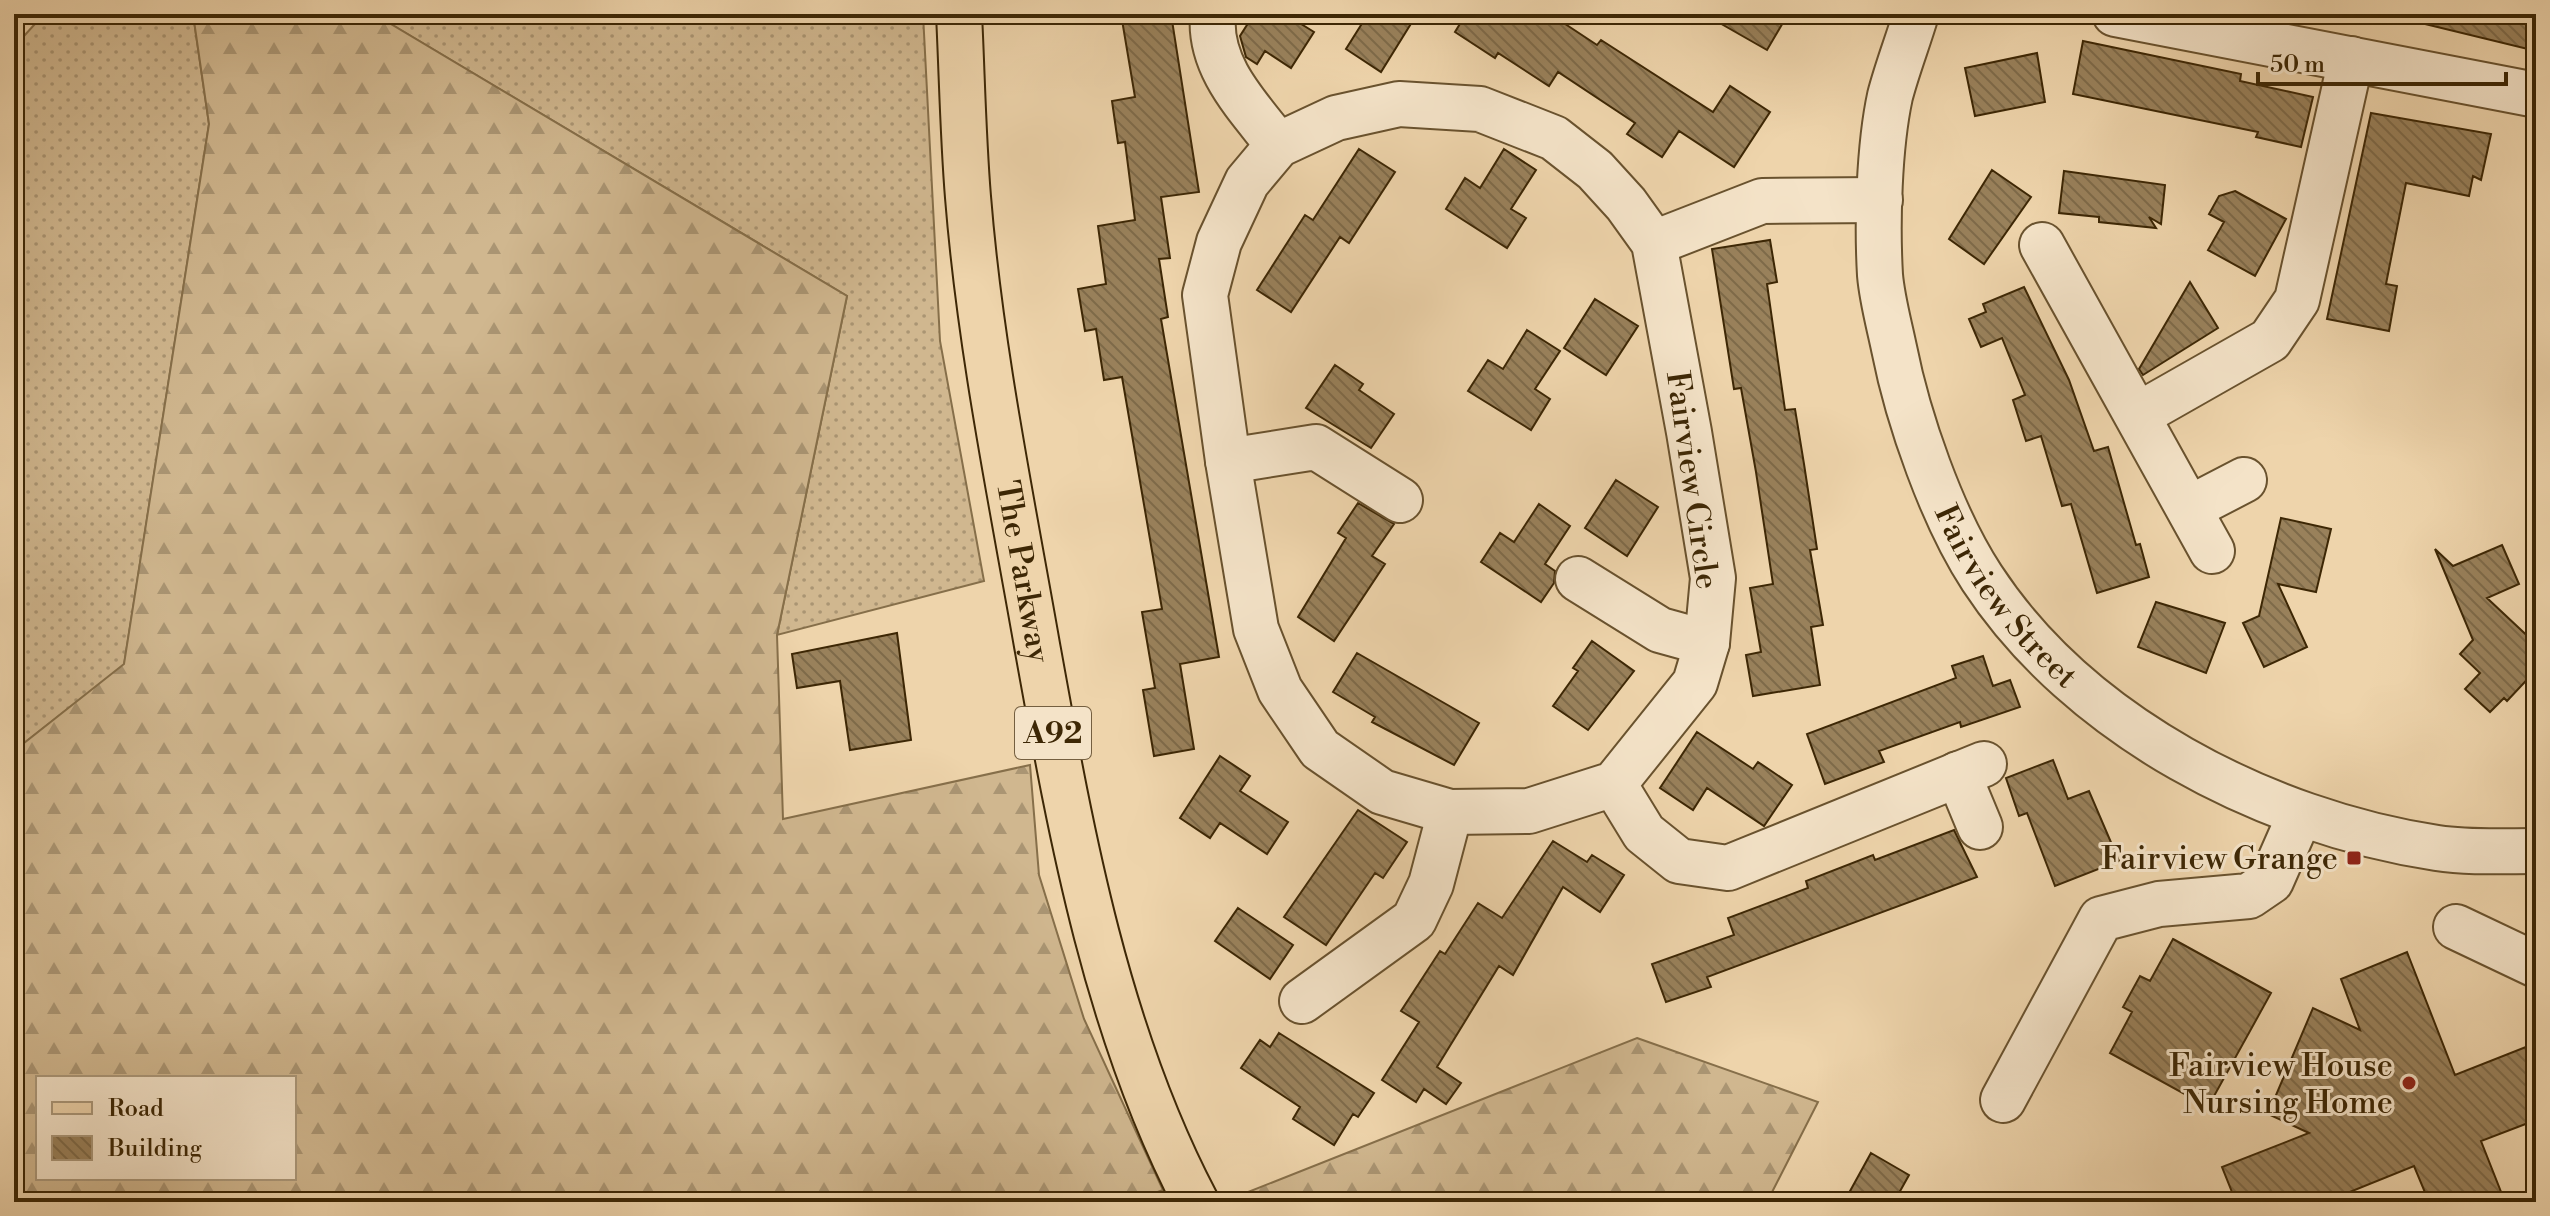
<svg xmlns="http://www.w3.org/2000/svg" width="2550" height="1216" viewBox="0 0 2550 1216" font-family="'Libre Bodoni',serif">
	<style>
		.grass { fill: url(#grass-dots); stroke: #866f4a; stroke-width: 2 }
		.forest { fill: url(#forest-firs); stroke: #866f4a; stroke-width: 2; fill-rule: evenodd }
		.building { fill: url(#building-back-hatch); stroke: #3d2705; stroke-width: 2 }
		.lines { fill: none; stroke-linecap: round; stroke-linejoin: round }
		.minor-casing { stroke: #69522e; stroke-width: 48 }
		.major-casing { stroke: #3d2705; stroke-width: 48 }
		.minor { stroke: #f4e3c8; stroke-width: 44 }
		.major { stroke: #eed4ab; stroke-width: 44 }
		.poi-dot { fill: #8f2418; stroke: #f4e3c8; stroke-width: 3 }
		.labels { text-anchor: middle; stroke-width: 6; stroke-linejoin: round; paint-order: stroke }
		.shield { fill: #f4e3c8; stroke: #745f40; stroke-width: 2 }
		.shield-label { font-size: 30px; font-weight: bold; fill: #3d2705 }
		.street-label { font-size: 32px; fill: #3d2705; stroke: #f4e3c8 }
		.poi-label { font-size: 32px; fill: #3d2705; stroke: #f4e3c8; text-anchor: end }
	</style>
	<defs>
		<pattern id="grass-dots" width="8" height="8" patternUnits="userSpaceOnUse" patternTransform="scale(2)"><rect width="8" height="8" fill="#d0b78f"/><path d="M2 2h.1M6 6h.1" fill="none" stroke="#aa9573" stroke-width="1.8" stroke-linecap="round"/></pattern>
		<pattern id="forest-firs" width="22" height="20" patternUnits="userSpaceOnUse" patternTransform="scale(2)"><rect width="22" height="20" fill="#d0b78f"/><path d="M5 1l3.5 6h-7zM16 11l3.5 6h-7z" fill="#aa9573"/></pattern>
		<pattern id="building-back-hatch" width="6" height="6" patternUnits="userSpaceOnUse" patternTransform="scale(2)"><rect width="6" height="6" fill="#99815b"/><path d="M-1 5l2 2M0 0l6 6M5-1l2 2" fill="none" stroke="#7e6a49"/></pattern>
	</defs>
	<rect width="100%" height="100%" fill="#eed4ab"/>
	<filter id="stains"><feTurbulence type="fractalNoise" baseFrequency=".0025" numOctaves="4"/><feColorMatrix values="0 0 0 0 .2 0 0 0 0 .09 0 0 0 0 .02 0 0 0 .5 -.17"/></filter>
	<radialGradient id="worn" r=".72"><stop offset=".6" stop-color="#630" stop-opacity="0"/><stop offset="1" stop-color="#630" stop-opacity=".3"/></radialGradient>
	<!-- grass -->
	<path class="grass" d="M44,14h149l16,110 -85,541 -110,86v-704z
		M374,14h549l17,327 44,240 -207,54 70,-339z"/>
	<!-- forest -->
	<path class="forest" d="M193,14h181l473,282 -70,339 6,184 247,-54 9,110 45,144 79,171 -32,12h-1117v-451l110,-87 85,-540zM38,1078h256v100h-256z
		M1637,1038l181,64 -51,100h-519l-5,-8z"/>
	<!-- building -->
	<path class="building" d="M1121,14h50l28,178 -38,5 9,61 -11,1 9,58 -7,2 58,338 -39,7 14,85 -40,7 -11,-66 12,-2 -13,-76 20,-3 -40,-232 -18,3 -8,-51 -11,2 -7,-42 28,-5 -8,-58 37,-6 -10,-78 -7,1 -6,-42 23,-4z
		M1254,14h31l29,18 -23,36 -26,-17 -8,13 -11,-7 -6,-21z
		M1368,14h49l-36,58 -35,-23z
		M1466,14h84l47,31 4,-5 112,72 17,-26 40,26 -36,55 -55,-36 -17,26 -35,-23 8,-11 -77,-51 -9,14 -51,-33 -3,5 -40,-26z
		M1704,14h84l-21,36z
		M2427,14h109v37l-111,-27z
		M2083,41l158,33 -1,7 73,16 -12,50 -45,-10 2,-5 -185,-38z
		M2037,53l8,49 -70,14 -10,-48z
		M2371,113l120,21 -10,46 -8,-4 -4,20 -63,-13 -20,101 11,2 -8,45 -62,-12z
		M1359,149l36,23 -46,71 -9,-6 -49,75 -34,-22 48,-75 8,5z
		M1504,149l32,21 -25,39 15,9 -19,30 -61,-39 19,-31 15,10z
		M1992,170l39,27 -47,67 -35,-25z
		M2064,171l101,14 -4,39 -12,-7 7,11 -57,-6v-5l-40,-4z
		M2235,191l51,28 -31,57 -47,-26 16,-28 -15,-8 10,-18z
		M1770,240l7,42 -10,2 18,126 10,-1 9,55 13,85 -7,1 13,75 -12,2 9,58 -67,11 -7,-41 15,-3 -11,-64 23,-4 -17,-112 -15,-84 -7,1 -22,-140z
		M2190,282l28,46 -75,47 -4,-6z
		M2024,287l45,93 25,71 14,-4 28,98 4,-1 9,33 -52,16 -26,-89 -9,2 -21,-70 -15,5 -13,-41 12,-5 -23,-57 -21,9 -12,-28 17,-7 -3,-8z
		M1595,299l43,27 -32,49 -42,-27z
		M1527,330l33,21 -25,38 15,10 -19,31 -63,-39 20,-31 15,9z
		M1335,365l28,19 -4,6 35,24 -23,34 -65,-40z
		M1616,480l42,27 -31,49 -42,-28z
		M1358,503l36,21 -22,32 13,8 -51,77 -36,-24 48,-79 -8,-5z
		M1539,504l31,22 -25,38 10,7 -1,12 -13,19 -60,-40 19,-29 14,9z
		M2281,518l50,11 -15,63 -38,-8 29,63 -43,20 -21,-44 16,-7z
		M2502,545l17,39 -32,14 49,46v26l-29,31 -3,-3 -14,14 -25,-23 15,-16 -20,-19 13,-14 -38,-91 18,17z
		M2156,602l69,21 -19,50 -68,-26z
		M897,633l14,107 -61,10 -10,-69 -43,7 -5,-34z
		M1592,641l42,30 -46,59 -35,-24 25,-35 -5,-3z
		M1357,653l122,70 -25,42 -82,-43 3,-5 -42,-25z
		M1983,656l10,30 17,-6 10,27 -59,20 -1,-5 -81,29 5,11 -59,22 -18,-50 149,-56 -4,-12z
		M1697,732l56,37 5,-7 34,23 -28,41 -57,-38 -14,22 -33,-22z
		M1220,756l30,20 -10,15 48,31 -21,32 -47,-31 -10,15 -30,-20z
		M2053,760l15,39 21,-8 30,70 -64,25 -28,-73 -8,3 -13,-38z
		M1358,810l49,32 -24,36 -8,-5 -49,72 -42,-28z
		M1954,830l23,47 -270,100 4,10 -45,15 -14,-38 82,-29 -6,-17 80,-30 -2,-7 67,-26 2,5z
		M1553,841l34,21 5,-7 32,20 -24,37 -37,-25 -50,88 -14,-9 -62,101 24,16 -15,21 -22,-15 -8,13 -34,-22 37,-58 -18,-11 39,-60 5,3 33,-51 24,15z
		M1238,908l55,37 -23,34 -55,-38z
		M2173,939l98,54 -63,114 -98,-54 22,-41 -9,-5 17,-31 10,5z
		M2407,952l48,123 81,-32v77l-55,21 24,61h-76l-15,-36 -89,36h-89l-14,-35 87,-34 -41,-19 45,-106 47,22 -19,-51z
		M1279,1033l95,60 -16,24 -5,-3 -19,31 -41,-26 7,-12 -59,-39 19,-28 10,7z
		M1871,1153l38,22 -15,27h-50z"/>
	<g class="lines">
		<defs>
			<g id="minor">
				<path d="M1213,14c-5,53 35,92 65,131"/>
				<path id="s1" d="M1916,14c-8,27 -19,55 -26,82 -11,51 -13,127 -10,179 2,24 9,49 14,73 14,71 48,169 88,230 97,148 283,244 455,270 32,5 67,3 99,3"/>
				<path d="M2115,14l421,81"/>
				<path d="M1399,104l81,5 74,29 41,32 31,34 28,39 35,189 24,146 -6,65 -12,40 -81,101 -85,27 -79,1 -68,-20 -62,-43 -40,-59 -24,-61 -28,-168 -23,-166 14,-53 28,-60 31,-37 58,-27z"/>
				<path d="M1654,243l108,-42 118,-1"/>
				<path d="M2042,245l170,306"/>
				<path d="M2138,415l132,-75 27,-40 54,-241"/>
				<path d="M1228,461l88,-14 84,53"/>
				<path d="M2190,508l54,-28"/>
				<path d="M1578,579l82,51 47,13"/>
				<path d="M1958,774l22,53"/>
				<path d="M1614,784l30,49 35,28 49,7 256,-104"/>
				<path d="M2456,927l80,38"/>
				<path d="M1302,1001l112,-81 17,-36 19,-72"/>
				<path d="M2003,1100l98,-181 58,-15 90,-8 22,-15 29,-66"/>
			</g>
			<g id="major">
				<path id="s2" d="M959,14c3,61 4,122 9,183 12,150 43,300 69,448 34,188 69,386 159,557"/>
			</g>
		</defs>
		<!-- minor casing -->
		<use href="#minor" class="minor-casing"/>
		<!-- major casing -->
		<use href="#major" class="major-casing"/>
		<!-- minor -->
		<use href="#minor" class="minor"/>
		<!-- major -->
		<use href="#major" class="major"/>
	</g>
	<!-- markers -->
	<g class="poi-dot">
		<rect x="2346" y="850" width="16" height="16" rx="4"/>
		<circle cx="2409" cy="1083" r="8"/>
	</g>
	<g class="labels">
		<!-- shield labels -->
		<rect class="shield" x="1015" y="707" width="76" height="52" rx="6"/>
		<g class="shield-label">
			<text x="1053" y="743">A92</text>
		</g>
		<!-- street labels -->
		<g class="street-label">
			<text transform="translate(1693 480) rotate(82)" y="11">Fairview Circle</text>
			<text dy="11" stroke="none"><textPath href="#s2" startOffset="562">The Parkway</textPath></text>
			<text dy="11" stroke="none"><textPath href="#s1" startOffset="616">Fairview Street</textPath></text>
		</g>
		<!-- poi labels -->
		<g class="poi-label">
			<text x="2338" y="869">Fairview Grange</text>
			<text x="2393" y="1076">Fairview House<tspan x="2393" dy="37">Nursing Home</tspan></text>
		</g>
	</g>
	<!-- margin -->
	<rect width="2550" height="1216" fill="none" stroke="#eed4ab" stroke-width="48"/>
	<rect x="16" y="16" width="2518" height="1184" fill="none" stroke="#3d2705" stroke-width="4"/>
	<rect x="24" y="24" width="2502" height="1168" fill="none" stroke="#3d2705" stroke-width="2"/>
	<!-- legend -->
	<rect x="36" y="1076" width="260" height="104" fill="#f4e3c8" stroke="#ab987a" stroke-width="2"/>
	<rect x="52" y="1102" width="40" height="12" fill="#eed4ab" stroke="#ab987a" stroke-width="2"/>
	<text x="108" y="1116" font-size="24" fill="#3d2705">Road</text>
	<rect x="52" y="1136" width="40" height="24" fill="url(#building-back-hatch)" stroke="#ab987a" stroke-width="2"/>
	<text x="108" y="1156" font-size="24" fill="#3d2705">Building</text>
	<!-- scale -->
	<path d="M2258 72v12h248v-12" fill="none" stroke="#3d2705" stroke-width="4"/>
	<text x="2270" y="72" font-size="24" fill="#3d2705" stroke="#f4e3c8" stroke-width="6" paint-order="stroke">50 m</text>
	<rect width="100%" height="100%" filter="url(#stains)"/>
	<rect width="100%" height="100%" fill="url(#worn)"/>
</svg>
